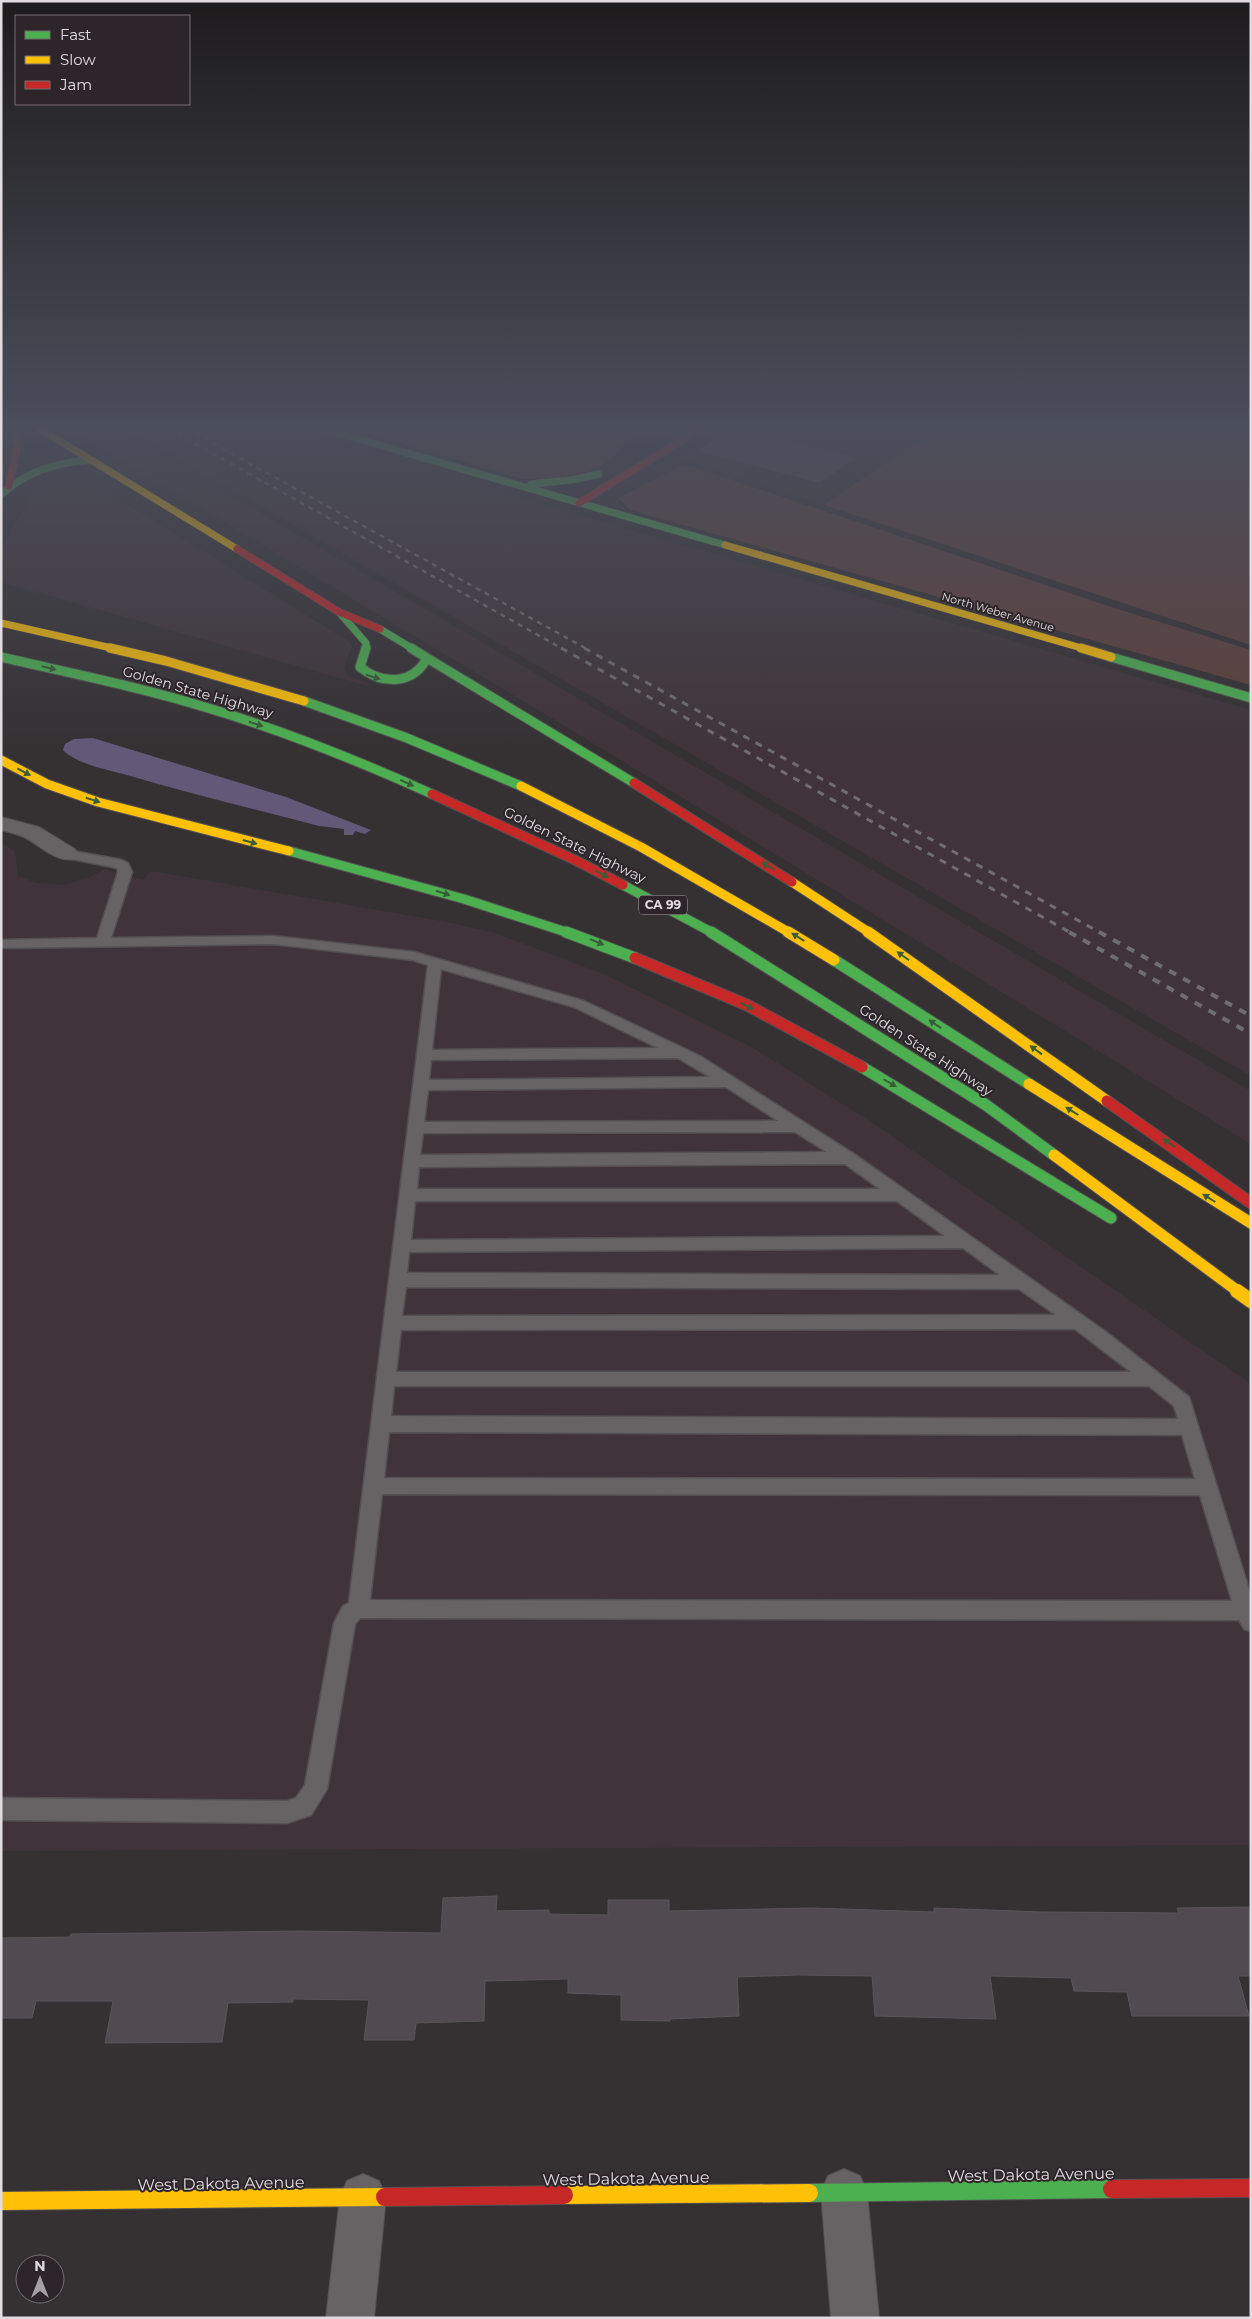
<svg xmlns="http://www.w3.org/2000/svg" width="1252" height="2319" viewBox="0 0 1252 2319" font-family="Montserrat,sans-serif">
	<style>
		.built { fill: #40343a }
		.green { fill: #5e403c }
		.water { fill: #635878 }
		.building { fill: #514b51; stroke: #595558 }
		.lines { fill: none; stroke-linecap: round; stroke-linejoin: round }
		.lane-casing { stroke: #545052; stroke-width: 3 }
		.street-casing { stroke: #545052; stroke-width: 2 }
		.fast-far3-casing { stroke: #545052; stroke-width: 8 }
		.fast-far2-casing { stroke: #545052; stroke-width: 11 }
		.fast-far1-casing { stroke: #545052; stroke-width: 13 }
		.fast-casing { stroke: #545052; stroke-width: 20 }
		.slow-far4-casing { stroke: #545052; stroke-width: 8 }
		.slow-far3-casing { stroke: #545052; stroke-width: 11 }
		.slow-far2-casing { stroke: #545052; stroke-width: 13 }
		.slow-far1-casing { stroke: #545052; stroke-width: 16 }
		.slow-casing { stroke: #545052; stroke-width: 20 }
		.jam-far3-casing { stroke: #545052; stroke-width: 8 }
		.jam-far2-casing { stroke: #545052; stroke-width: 11 }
		.jam-far1-casing { stroke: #545052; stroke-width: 13 }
		.jam-casing { stroke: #545052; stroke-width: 20 }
		.lane { fill: #676365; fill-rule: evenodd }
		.street { fill: #676365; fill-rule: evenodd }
		.fast-far3 { stroke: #4caf50; stroke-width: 7 }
		.fast-far2 { stroke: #4caf50; stroke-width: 9 }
		.fast-far1 { stroke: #4caf50; stroke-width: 11 }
		.fast { stroke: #4caf50; stroke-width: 18 }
		.slow-far4 { stroke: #ffc107; stroke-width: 7 }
		.slow-far3 { stroke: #ffc107; stroke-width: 9 }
		.slow-far2 { stroke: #ffc107; stroke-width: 11 }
		.slow-far1 { stroke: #ffc107; stroke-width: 14 }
		.slow { stroke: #ffc107; stroke-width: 18 }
		.jam-far3 { stroke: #c62828; stroke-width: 7 }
		.jam-far2 { stroke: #c62828; stroke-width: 9 }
		.jam-far1 { stroke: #c62828; stroke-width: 11 }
		.jam { stroke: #c62828; stroke-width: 18 }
		.rail-far2 { stroke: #706d6f; stroke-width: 2.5; stroke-dasharray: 5 5; stroke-linecap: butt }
		.rail-far1 { stroke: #706d6f; stroke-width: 3; stroke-dasharray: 7 7; stroke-linecap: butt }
		.rail { stroke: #706d6f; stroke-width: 4; stroke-dasharray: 8 8; stroke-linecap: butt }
		.oneway { fill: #395c39 }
		.labels { text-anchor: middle; stroke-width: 4; stroke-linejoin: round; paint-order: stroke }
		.far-street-label { font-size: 11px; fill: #e1dcdf; stroke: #2d2529 }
		.shield { fill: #2d2529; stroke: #aba5a8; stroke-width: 1 }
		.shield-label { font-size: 12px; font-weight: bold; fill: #e1dcdf }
		.street-label { font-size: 14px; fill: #e1dcdf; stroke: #2d2529 }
		.near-street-label { font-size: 16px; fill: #e1dcdf; stroke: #2d2529 }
	</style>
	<rect width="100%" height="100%" fill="#353133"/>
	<!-- built -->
	<path class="built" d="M60,424h48l1143,667v53l-693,-422z
		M118,424h156l51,17 926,269v366z
		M575,424h79l-27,17z
		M730,424h254l-73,21 -87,60 -141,-46 32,-20z
		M72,470l276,171 4,5 -8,22 2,5 4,4 20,7 -2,2 -367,-104v-34l35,-60 12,-11z
		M1,843l14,8 3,25 18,7 27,2 25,-7 17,-9 38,11 8,-9 296,51 45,10 114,43 149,74 119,75 377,260v461l-1250,6z"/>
	<!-- green -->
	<path class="green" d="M336,424h239l52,17c-7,7 -15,18 -23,23 -25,14 -53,15 -81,15z
		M984,424h267v221l-427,-140 87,-60z
		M684,464l427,143 140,43v35l-621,-175 -12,-12z"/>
	<!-- water -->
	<path class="water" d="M93,738l193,59 85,33 -6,4 -10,-3 -2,4h-9v-6l-25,-3c-64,-17 -129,-32 -192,-51 -18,-5 -51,-11 -64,-25l2,-6 9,-5z"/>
	<!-- building -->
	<path class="building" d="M735,429l120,29 -36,24 -120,-32z
		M497,1896l-1,15 53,-1v4l59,1v-15h61v11l143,-3 122,4v-4l108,4 137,1 -2,-5 74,-1v69h-13l11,40h-117l-5,-24 -53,-1 -3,-13 -81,-2 6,43 -121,-3 -3,-40 -74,-1 -61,2 2,39 -69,3v2l-49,-1v-25l-53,-2v-14l-83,2 -1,40 -68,2 -2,17h-50l5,-40 -76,-1v3l-65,1 -6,39 -117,1 8,-42h-77l-4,17h-31v-80l69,-1 1,-3 231,-3 139,2 2,-35z"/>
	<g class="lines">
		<defs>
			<path id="lane" d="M878,424h66l-4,3h-58z
				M67,850l55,10 6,3 4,9 -21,66 162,-2 141,16 170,49 116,55 154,98 252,178 83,65 62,199v35l-7,-2 -5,-9 -879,-2 -5,6 -28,165 -16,26 -24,8 -286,-3v-22l286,3 9,-3 9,-13 29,-162 9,-17 6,-3 79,-638 -15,-5 -140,-16 -272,4v-8l96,-2 21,-66 -1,-4 -55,-11 -2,-3 2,-3zM441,969l133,38 84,41 -226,2zM678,1058l32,19 -281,3 2,-20zM726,1087l52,34 -354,1 4,-32zM795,1132l32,20 -407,3 3,-22zM845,1164l35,25h-463l2,-22zM415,1201h482l48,35 -534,4zM963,1248l37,27 -593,-2 2,-21zM406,1287l613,2 37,26 -654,1zM1075,1329l56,43h-735l5,-42zM394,1386h755l25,20 4,13 -787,-3zM389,1432l793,3 13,44 -811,-1zM382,1494l818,1 32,106 -862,-1z"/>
			<path id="street" d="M1,817l38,10 36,22 3,5 -3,5c-19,4 -34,-13 -51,-22 -7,-3 -15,-5 -23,-7z
				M844,2169l16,7 7,16 12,126h-48l-10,-126 7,-16z
				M363,2174l16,7 7,16 -12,121h-48l14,-121 7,-16z"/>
			<path id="fast-far3" d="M307,424l418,121
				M531,484l40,-4 28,-6
				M1,495c26,-24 54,-32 89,-35
				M339,612l27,31v6
				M380,629l33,20"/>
			<path id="fast-far2" d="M366,648l-6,19c22,18 53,18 67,-9l-16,-10
				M1,657c69,16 139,30 207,51 77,23 151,53 224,86
				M1111,657l140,41
				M427,658l207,125
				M304,701l103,37 114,48
				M289,851l175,48 105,34
				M623,885l90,48"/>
			<path id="fast-far1" d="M566,932l69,26
				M711,932l275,173 68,50
				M834,960l195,124
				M862,1067l249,151"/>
			<path id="fast" d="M809,2193l303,-4"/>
			<path id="slow-far4" d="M32,424l205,125
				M725,545l360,104
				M1,623l115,26"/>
			<path id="slow-far3" d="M110,648l56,13 138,40
				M1081,648l30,9
				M1,760l46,24 51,18 191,49
				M521,786l120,61 149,86
				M792,882l78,51"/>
			<path id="slow-far2" d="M788,932l46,28
				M868,932l239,169
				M1029,1084l222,139
				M1054,1155l185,137"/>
			<path id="slow-far1" d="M1237,1291l14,10"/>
			<path id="slow" d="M564,2195l245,-2
				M1,2201l384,-4"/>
			<path id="jam-far3" d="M9,486l8,-39 -4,-23
				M579,503l99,-60 25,-19
				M237,549l102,63 41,17"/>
			<path id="jam-far2" d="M634,783l158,99
				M432,794l143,66 48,25"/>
			<path id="jam-far1" d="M635,958l112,47 115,62
				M1107,1101l144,102"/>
			<path id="jam" d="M1112,2189l139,-1
				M385,2197l179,-2"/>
		</defs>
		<!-- lane casing -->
		<use href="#lane" class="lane-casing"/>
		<!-- street casing -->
		<use href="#street" class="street-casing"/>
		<!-- fast-far3 casing -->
		<use href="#fast-far3" class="fast-far3-casing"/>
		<!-- fast-far2 casing -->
		<use href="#fast-far2" class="fast-far2-casing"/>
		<!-- fast-far1 casing -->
		<use href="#fast-far1" class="fast-far1-casing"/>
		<!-- fast casing -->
		<use href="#fast" class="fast-casing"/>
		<!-- slow-far4 casing -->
		<use href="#slow-far4" class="slow-far4-casing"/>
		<!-- slow-far3 casing -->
		<use href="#slow-far3" class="slow-far3-casing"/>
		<!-- slow-far2 casing -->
		<use href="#slow-far2" class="slow-far2-casing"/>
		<!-- slow-far1 casing -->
		<use href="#slow-far1" class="slow-far1-casing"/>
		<!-- slow casing -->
		<use href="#slow" class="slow-casing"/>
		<!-- jam-far3 casing -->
		<use href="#jam-far3" class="jam-far3-casing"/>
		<!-- jam-far2 casing -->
		<use href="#jam-far2" class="jam-far2-casing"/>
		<!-- jam-far1 casing -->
		<use href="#jam-far1" class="jam-far1-casing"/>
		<!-- jam casing -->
		<use href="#jam" class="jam-casing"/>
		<!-- lane -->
		<use href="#lane" class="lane"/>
		<!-- street -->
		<use href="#street" class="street"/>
		<!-- fast-far3 -->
		<use href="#fast-far3" class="fast-far3"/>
		<!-- fast-far2 -->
		<use href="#fast-far2" class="fast-far2"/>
		<!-- fast-far1 -->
		<use href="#fast-far1" class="fast-far1"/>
		<!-- fast -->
		<use href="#fast" class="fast"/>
		<!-- slow-far4 -->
		<use href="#slow-far4" class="slow-far4"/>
		<!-- slow-far3 -->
		<use href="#slow-far3" class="slow-far3"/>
		<!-- slow-far2 -->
		<use href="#slow-far2" class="slow-far2"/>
		<!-- slow-far1 -->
		<use href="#slow-far1" class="slow-far1"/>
		<!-- slow -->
		<use href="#slow" class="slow"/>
		<!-- jam-far3 -->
		<use href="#jam-far3" class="jam-far3"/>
		<!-- jam-far2 -->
		<use href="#jam-far2" class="jam-far2"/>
		<!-- jam-far1 -->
		<use href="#jam-far1" class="jam-far1"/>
		<!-- jam -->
		<use href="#jam" class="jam"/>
		<!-- rail-far2 -->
		<path class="rail-far2" d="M160,424l403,225
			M178,424l409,225"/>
		<!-- rail-far1 -->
		<path class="rail-far1" d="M561,648l510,285
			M584,648l517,285"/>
		<!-- rail -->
		<path class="rail" d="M1069,932l182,102
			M1099,932l152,84"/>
	</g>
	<!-- one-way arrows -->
	<defs><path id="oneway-solid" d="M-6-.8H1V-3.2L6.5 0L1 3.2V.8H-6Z" transform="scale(1.25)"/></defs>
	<g class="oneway">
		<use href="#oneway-solid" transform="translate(49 668) rotate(13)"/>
		<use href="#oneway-solid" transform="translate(373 677) rotate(17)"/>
		<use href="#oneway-solid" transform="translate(256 724) rotate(18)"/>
		<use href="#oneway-solid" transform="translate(24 772) rotate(28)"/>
		<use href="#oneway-solid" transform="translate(407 783) rotate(24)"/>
		<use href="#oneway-solid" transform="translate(93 800) rotate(18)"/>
		<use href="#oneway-solid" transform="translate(250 842) rotate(15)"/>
		<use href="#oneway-solid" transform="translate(768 866) rotate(-148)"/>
		<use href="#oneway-solid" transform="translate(602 874) rotate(27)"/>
		<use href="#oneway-solid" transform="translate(443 893) rotate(17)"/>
		<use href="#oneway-solid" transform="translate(798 937) rotate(-148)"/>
		<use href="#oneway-solid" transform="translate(597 942) rotate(22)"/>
		<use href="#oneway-solid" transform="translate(903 956) rotate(-145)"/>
		<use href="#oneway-solid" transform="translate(747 1006) rotate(26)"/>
		<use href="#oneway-solid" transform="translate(935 1024) rotate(-147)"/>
		<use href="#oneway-solid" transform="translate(1036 1050) rotate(-144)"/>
		<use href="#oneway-solid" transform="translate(890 1083) rotate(30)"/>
		<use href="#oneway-solid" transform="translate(1072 1111) rotate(-148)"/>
		<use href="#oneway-solid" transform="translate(1169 1143) rotate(-145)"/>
		<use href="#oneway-solid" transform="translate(1209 1198) rotate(-148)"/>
	</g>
	<!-- sky -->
	<linearGradient id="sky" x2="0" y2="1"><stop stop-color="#1d1b1c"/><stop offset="0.57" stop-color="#4b4e5b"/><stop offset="1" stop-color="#4b4e5b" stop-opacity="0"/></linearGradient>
	<rect width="1252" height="749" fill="url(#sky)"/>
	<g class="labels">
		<!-- far-street labels -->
		<g class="far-street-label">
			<text transform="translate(998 612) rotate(16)" y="4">North Weber Avenue</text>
		</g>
		<!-- shield labels -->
		<rect class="shield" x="639" y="895.5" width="48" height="19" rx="4"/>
		<g class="shield-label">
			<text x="663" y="909">CA 99</text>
		</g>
		<!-- street labels -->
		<g class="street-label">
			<text transform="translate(198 692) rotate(16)" y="5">Golden State Highway</text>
			<text transform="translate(575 845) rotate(26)" y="5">Golden State Highway</text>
			<text transform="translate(926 1050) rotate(33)" y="5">Golden State Highway</text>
		</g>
		<!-- near-street labels -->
		<g class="near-street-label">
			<text transform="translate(1031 2174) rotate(-1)" y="6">West Dakota Avenue</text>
			<text transform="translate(626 2178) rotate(-1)" y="6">West Dakota Avenue</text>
			<text transform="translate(221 2183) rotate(-1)" y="6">West Dakota Avenue</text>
		</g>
	</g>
	<!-- border -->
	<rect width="1252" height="2319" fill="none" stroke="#e1dcdf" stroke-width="5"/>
	<!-- legend -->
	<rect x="15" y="15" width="175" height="90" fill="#2d2529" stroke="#756e72"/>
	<rect x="25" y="31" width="25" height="8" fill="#4caf50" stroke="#756e72"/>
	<text x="60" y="40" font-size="15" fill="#e1dcdf">Fast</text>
	<rect x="25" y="56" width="25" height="8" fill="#ffc107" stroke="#756e72"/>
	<text x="60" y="65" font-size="15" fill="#e1dcdf">Slow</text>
	<rect x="25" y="81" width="25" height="8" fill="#c62828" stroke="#756e72"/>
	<text x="60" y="90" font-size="15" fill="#e1dcdf">Jam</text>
	<!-- north arrow -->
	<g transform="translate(40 2279)"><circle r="24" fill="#2d2529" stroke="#756e72"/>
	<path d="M0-4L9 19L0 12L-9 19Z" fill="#a5a0a3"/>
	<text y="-8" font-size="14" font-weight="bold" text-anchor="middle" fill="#e1dcdf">N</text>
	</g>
</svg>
